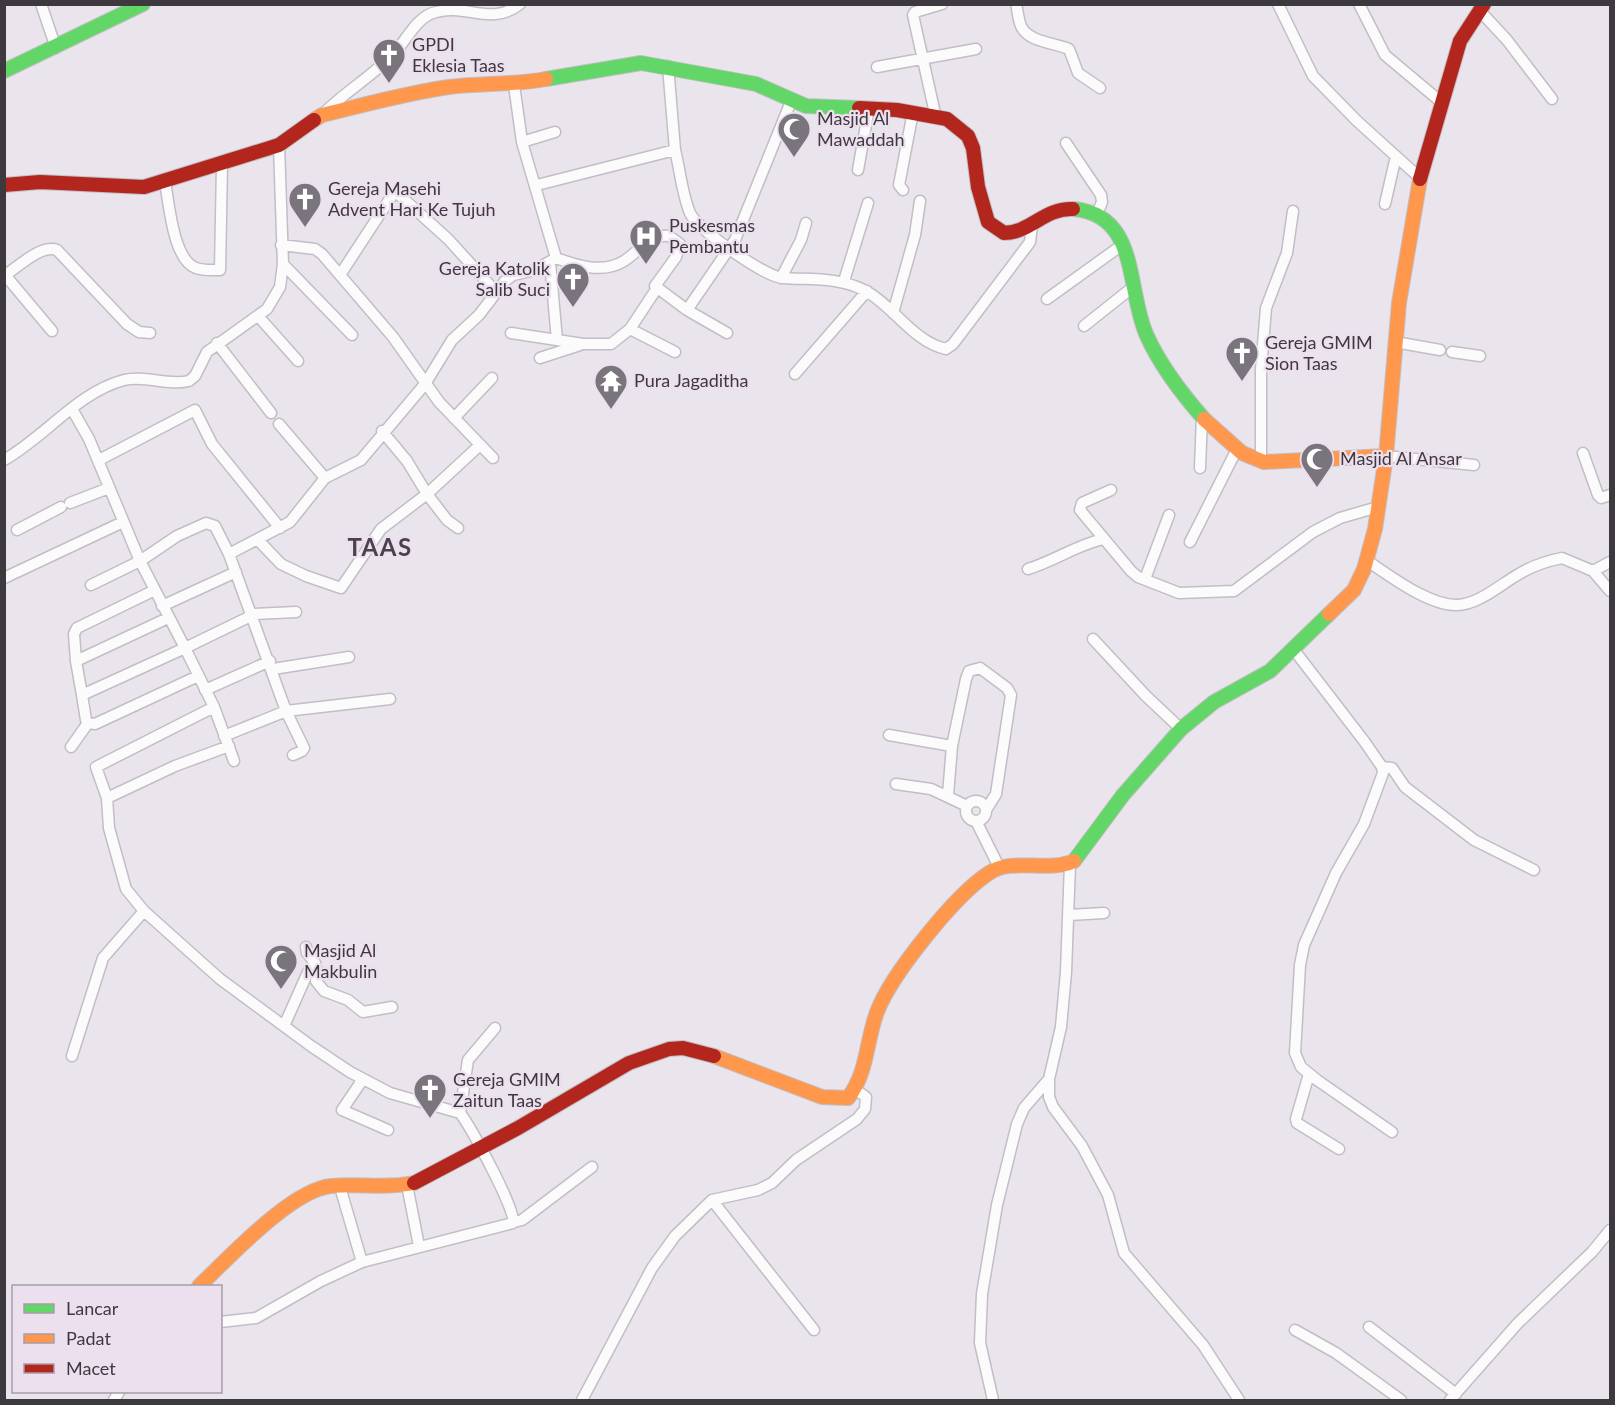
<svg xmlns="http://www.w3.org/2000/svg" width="1615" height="1405" viewBox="0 0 1615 1405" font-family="Lato,sans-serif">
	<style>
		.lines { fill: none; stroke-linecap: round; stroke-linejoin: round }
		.street-casing { stroke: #c2bec4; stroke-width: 13 }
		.fast-casing { stroke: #c2bec4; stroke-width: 16 }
		.slow-casing { stroke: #c2bec4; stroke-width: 16 }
		.jam-casing { stroke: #c2bec4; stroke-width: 16 }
		.street { stroke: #fcfbfc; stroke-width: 10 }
		.fast { stroke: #63d668; stroke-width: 14 }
		.slow { stroke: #ff974d; stroke-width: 14 }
		.jam { stroke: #b3261e; stroke-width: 14 }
		.labels { text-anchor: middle; stroke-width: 4.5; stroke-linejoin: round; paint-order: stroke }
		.poi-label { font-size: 18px; fill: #3e393f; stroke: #ece0ef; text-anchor: start }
		.district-label { font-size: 24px; font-weight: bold; letter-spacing: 1.5px; fill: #4a414d; stroke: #ece0ef }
	</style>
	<rect width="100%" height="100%" fill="#eae4ec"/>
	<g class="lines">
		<defs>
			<path id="street" d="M41,4l15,44
				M1016,4c2,7 2,17 6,24 8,14 33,15 47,21l9,24 22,15
				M1278,4l35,72 44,45 63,57
				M1359,4l26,51 56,47
				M1479,10l28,30 45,59
				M877,67l99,-18
				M324,113c23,-23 52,-39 73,-63 11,-13 21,-34 39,-38 30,-9 55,15 84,-8
				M933,115l1,-6 -21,-94 2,-3 27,-8
				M522,142l33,-10
				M1066,143l35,52 1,7 -5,12
				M675,150c5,20 7,44 15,63 7,16 75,64 93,65 29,2 54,-1 81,12 29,15 49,52 82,59l7,-5 77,-102 2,-17
				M858,170l11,-62
				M165,182c4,21 8,78 31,86 8,3 17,2 24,2l2,-105
				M537,185l138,-35 -7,-84
				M903,190l-4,-5 14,-73
				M1385,204l11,-48
				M281,245l34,4 7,5 71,83 46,65 54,56
				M556,258c22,8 47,16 68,3 14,-9 27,-27 45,-25l11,8 -4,13 -21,29 32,24 48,-70 57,-141
				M550,262l7,78 26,4h28l19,-15 45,23
				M283,264l69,71
				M5,275l47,56
				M340,275l53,-81 4,-1 51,46 49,54
				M4,276c14,-9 37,-32 53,-26l70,74 12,8 11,1
				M781,278l20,-38 5,-17
				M844,281l24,-78
				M1047,299l75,-54
				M687,310l40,23
				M893,313l22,-78 5,-34
				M258,316l40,45
				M1084,326l49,-39
				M630,329l27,-41
				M511,333l46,7
				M1395,342l45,8
				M217,343l54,70
				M1452,352l28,4
				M540,358l40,-13
				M795,374l72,-83
				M72,409l17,30 51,122 45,87 -103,47 -6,-34
				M454,418l38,-40
				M279,424l46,54
				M1583,453l15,42 3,3 9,-3
				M1386,456l88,9
				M4,460c41,-23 74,-68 120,-80 21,-5 44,6 65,1l6,-5 12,-24 60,-43 13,-22 3,-23 -4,-119
				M99,460l96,-50 17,34 68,84
				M1261,462v-93l5,-61 21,-55 6,-42
				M1200,468l2,-52
				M1111,490l-29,13 -2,7 51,61 7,6 41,16 55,-2 79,-59 27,-14 38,-11
				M70,503l39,-15
				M458,528l-11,-8 -20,-26 53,-49
				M17,530l44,-23
				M258,540l23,24 25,12 35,12 40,-59 46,-35 -20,-33 -25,-30
				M1190,542l47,-93
				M1366,560c23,15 63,46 91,45 21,0 44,-21 62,-31 13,-8 28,-13 43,-16l31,13 17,20
				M1028,569c26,-8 49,-24 75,-30
				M1593,571l17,-9
				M4,578l119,-56
				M1145,579l24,-64
				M91,585l49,-24 37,-25 29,-13 9,3 14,28
				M155,590l-78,38 -3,6 2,27 92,-43
				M162,606l74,-34
				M252,614l44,-2
				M253,615l-68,33 29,59 -118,60 11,31 2,30 17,61 18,22 76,68 91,67 39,26 40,21 70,20c10,13 57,98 53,110l-151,39
				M1093,639l53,57 35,33
				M1294,650l70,91 18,26 1,6 -19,51 -28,49 -32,72 -4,20 -5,88 6,14 16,13 75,52
				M273,669l76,-12
				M205,690l65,-29
				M82,695l4,25 2,3 7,1 103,-48
				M214,707l20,54
				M889,735l63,11
				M224,736l62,-25 -57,-157 61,-32 35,-44 36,-18 64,-76 27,-44 27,-25 26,-34 8,-6 22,-5 21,-12 -34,-116 -8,-57
				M71,747l17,-24
				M293,755l9,-4 2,-3 -18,-37 104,-12
				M1382,767l10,1 13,19 69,53 60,30
				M896,784l35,5 36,17
				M948,795l4,-49 14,-67 3,-8 11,-3 27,20 4,7 -15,99 -10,16
				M107,798l68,-32 54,-20
				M966 811a10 10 0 1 1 20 0a10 10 0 1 1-20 0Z
				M976,821l23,46
				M1069,915l35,-2
				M313,966l5,5 -2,10 8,10 24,9 15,12 29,-5
				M284,1026l24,-54 7,-9 -8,-10 -1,-6
				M72,1056l31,-98 41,-47
				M1309,1074l-13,45 1,4 42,26
				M363,1079l-21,31 46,20
				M1049,1079v18l4,10 29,39 26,49 16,58 79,92 36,55
				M460,1113l8,-53 27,-32
				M407,1185l12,61
				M712,1200l102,130
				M514,1222l8,-2 70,-53
				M220,1322l36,-4 65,-37 41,-19 -22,-75
				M1369,1327l87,67
				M1295,1330l41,23 65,47
				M114,1400l5,-8
				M582,1400l70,-132 23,-32 37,-36 46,-10 14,-7 24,-23 61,-41 8,-10 1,-12 -10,-7
				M993,1400l-13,-57 2,-49 15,-89 20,-81 7,-16 25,-29 12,-52 5,-55 4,-108
				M1450,1400l68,-77 74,-71 18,-22"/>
			<path id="fast" d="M4,71l139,-67
				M546,79l95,-16 115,21 50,22 53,2
				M1073,209c67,5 53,82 74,127 14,31 35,58 57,83
				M1074,861l49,-66 58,-66 33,-27 56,-31 59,-57"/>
			<path id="slow" d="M314,120l8,-5c42,-10 84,-22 127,-28 33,-4 64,-2 97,-8
				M1204,419l38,34 22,9 122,-6
				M1329,614l25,-24 10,-21 11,-40 11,-73 13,-153 21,-124
				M714,1056l108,41 26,1c20,-26 18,-57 29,-86 14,-37 78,-117 112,-139 24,-16 58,0 85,-12
				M199,1286c30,-28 92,-96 132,-100 29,-3 54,3 83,-3"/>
			<path id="jam" d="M859,108l38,2 50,9 21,17 5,12 5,39 10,35 16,11c26,0 40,-25 69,-24
				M1420,179l40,-138 24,-37
				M4,185l36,-3 104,5 135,-42 35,-25
				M414,1183l104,-55 111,-65 40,-14 14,-1 31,8"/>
		</defs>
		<!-- street casing -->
		<use href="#street" class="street-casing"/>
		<!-- fast casing -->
		<use href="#fast" class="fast-casing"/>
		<!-- slow casing -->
		<use href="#slow" class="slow-casing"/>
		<!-- jam casing -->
		<use href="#jam" class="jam-casing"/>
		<!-- street -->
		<use href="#street" class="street"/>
		<!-- fast -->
		<use href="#fast" class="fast"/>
		<!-- slow -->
		<use href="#slow" class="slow"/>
		<!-- jam -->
		<use href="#jam" class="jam"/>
	</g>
	<!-- icons -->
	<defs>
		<symbol id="church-pin" viewBox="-11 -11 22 30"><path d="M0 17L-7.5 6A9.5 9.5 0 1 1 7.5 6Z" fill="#7a757c" stroke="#ece0ef"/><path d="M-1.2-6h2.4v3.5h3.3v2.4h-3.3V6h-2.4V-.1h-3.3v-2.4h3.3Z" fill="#fff"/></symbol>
		<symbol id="mosque-pin" viewBox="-11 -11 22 30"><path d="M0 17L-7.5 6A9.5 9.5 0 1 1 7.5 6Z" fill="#7a757c" stroke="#ece0ef"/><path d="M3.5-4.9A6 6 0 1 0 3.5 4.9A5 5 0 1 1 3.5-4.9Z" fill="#fff"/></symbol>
		<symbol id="hospital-pin" viewBox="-11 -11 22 30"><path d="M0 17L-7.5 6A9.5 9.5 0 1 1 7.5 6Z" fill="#7a757c" stroke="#ece0ef"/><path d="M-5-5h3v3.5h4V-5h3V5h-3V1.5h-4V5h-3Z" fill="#fff"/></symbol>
		<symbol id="temple-pin" viewBox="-11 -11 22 30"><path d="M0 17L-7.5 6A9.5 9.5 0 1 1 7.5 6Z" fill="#7a757c" stroke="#ece0ef"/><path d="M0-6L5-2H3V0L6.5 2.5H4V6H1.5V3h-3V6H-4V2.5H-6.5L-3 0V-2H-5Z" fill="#fff"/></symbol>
	</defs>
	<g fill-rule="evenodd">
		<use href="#church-pin" x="370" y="36" width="38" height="52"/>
		<use href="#mosque-pin" x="775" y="110" width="38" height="52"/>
		<use href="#church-pin" x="286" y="180" width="38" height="52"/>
		<use href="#hospital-pin" x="627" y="217" width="38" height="52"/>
		<use href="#church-pin" x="554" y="260" width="38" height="52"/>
		<use href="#church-pin" x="1223" y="334" width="38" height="52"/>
		<use href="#temple-pin" x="592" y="362" width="38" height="52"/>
		<use href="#mosque-pin" x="1298" y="440" width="38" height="52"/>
		<use href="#mosque-pin" x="262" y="942" width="38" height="52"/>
		<use href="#church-pin" x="411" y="1071" width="38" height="52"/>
	</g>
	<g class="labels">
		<!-- poi labels -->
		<g class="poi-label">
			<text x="412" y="51">GPDI<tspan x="412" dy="21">Eklesia Taas</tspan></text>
			<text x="817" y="125">Masjid Al<tspan x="817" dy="21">Mawaddah</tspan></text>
			<text x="328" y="195">Gereja Masehi<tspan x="328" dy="21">Advent Hari Ke Tujuh</tspan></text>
			<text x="669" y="232">Puskesmas<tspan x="669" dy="21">Pembantu</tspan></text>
			<text x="550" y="275" text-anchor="end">Gereja Katolik<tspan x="550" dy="21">Salib Suci</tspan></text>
			<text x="1265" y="349">Gereja GMIM<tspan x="1265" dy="21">Sion Taas</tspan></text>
			<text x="634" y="387">Pura Jagaditha</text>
			<text x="1340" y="465">Masjid Al Ansar</text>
			<text x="304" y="957">Masjid Al<tspan x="304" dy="21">Makbulin</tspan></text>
			<text x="453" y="1086">Gereja GMIM<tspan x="453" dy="21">Zaitun Taas</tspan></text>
		</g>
		<!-- district labels -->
		<g class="district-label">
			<text x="380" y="556">TAAS</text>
		</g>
	</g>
	<!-- border -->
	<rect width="1615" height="1405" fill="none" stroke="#3e393f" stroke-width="12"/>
	<!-- legend -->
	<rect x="12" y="1285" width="210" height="108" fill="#ece0ef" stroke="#a69da9" stroke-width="1.5"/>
	<rect x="24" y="1304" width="30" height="9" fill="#63d668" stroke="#a69da9" stroke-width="1.5"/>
	<text x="66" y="1315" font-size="18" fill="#3e393f">Lancar</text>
	<rect x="24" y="1334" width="30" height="9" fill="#ff974d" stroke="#a69da9" stroke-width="1.5"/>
	<text x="66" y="1345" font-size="18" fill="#3e393f">Padat</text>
	<rect x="24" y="1364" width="30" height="9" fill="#b3261e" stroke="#a69da9" stroke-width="1.5"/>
	<text x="66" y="1375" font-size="18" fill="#3e393f">Macet</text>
</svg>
